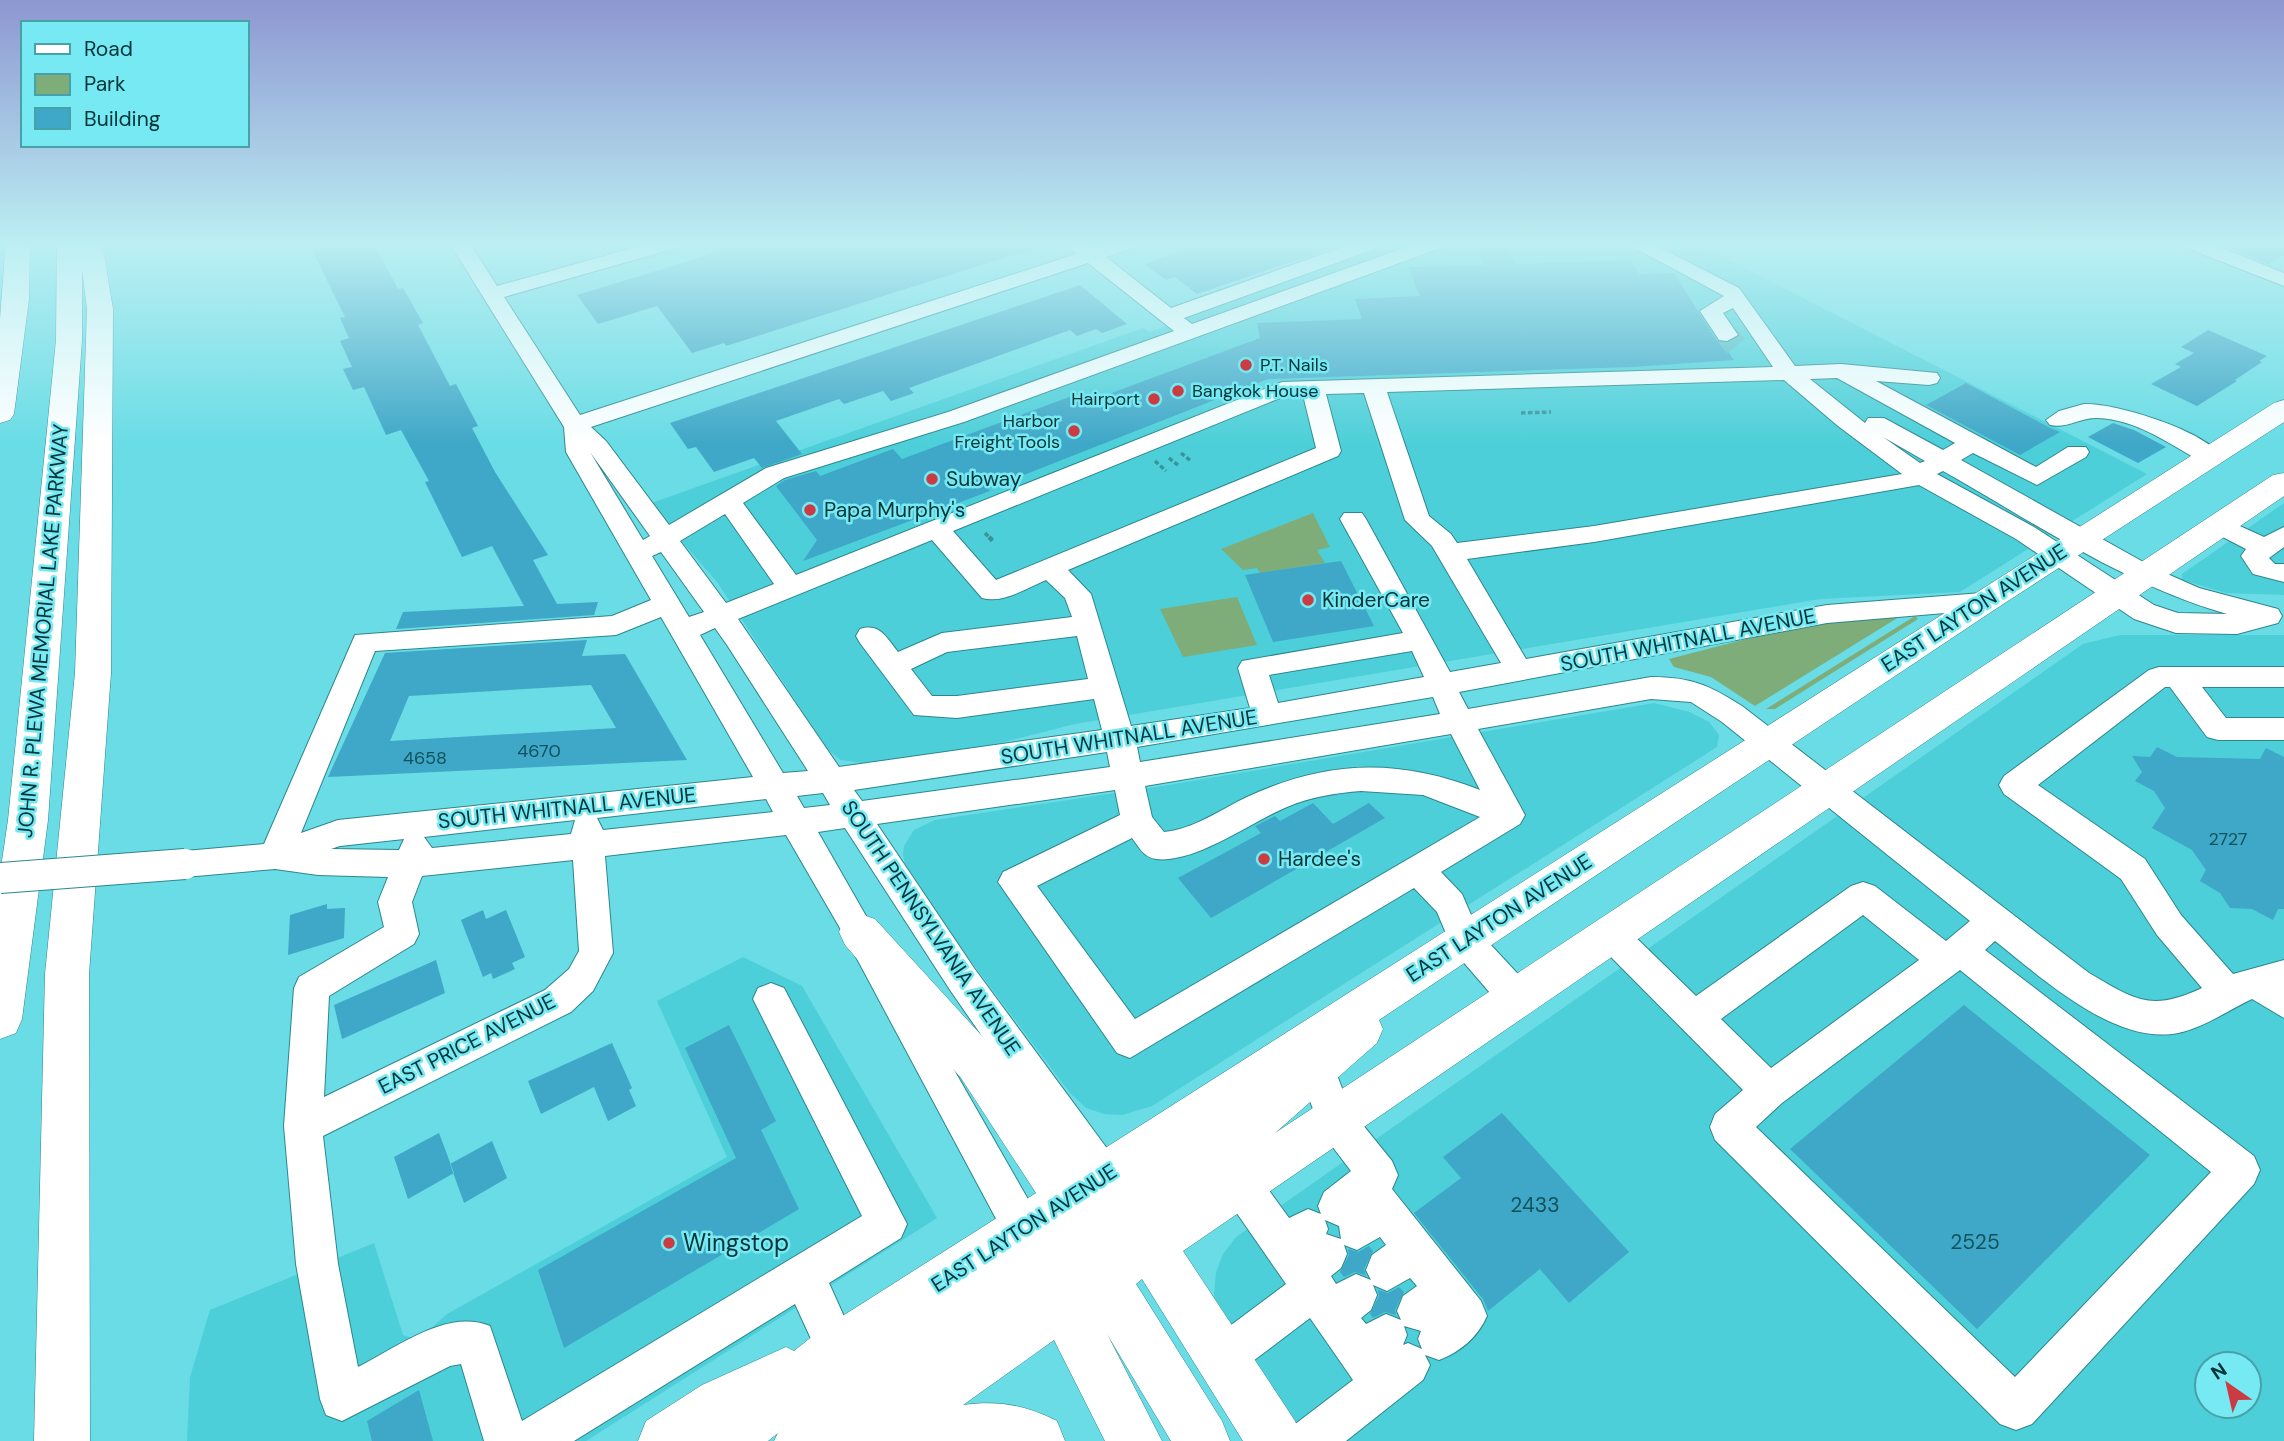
<svg xmlns="http://www.w3.org/2000/svg" width="2284" height="1441" viewBox="0 0 2284 1441" font-family="'DM Sans',sans-serif">
	<style>
		.built { fill: #4dcfd9; fill-rule: evenodd }
		.green { fill: #7ead79 }
		.building { fill: #3fa7c7; fill-rule: evenodd }
		.lines { fill: none; stroke-linecap: round; stroke-linejoin: round }
		.minor-tunnel { stroke: #54bbc3; stroke-width: 23; stroke-dasharray: 23 11; stroke-linecap: butt }
		.minor-casing { stroke: #2c878e; stroke-width: 2 }
		.major-casing { stroke: #2c878e; stroke-width: 1 }
		.path-far1 { stroke: #3b939a; stroke-width: 3.5; stroke-dasharray: 4.5 2.5; stroke-linecap: butt }
		.path { stroke: #3b939a; stroke-width: 4.5; stroke-dasharray: 5 3.5; stroke-linecap: butt }
		.minor { fill: #fff; fill-rule: evenodd }
		.major { fill: #fff; fill-rule: evenodd }
		.minor-bridge-casing { stroke: #2c878e; stroke-width: 32; stroke-linecap: butt }
		.minor-bridge { stroke: #fff; stroke-width: 30 }
		.poi-dot { fill: #cb3b42; stroke: #77e9f2; stroke-width: 2.5 }
		.labels { text-anchor: middle; stroke-width: 5; stroke-linejoin: round; paint-order: stroke }
		.far-poi-label { font-size: 18px; fill: #003539; stroke: #77e9f2; text-anchor: start }
		.number-label { font-size: 18px; fill: #10525c }
		.poi-label { font-size: 21px; fill: #003539; stroke: #77e9f2; text-anchor: start }
		.street-label { font-size: 21px; fill: #003539; stroke: #77e9f2 }
		.near-number-label { font-size: 21px; fill: #10525c }
		.near-poi-label { font-size: 24px; fill: #003539; stroke: #77e9f2; text-anchor: start }
	</style>
	<rect width="100%" height="100%" fill="#69dce5"/>
	<!-- built -->
	<path class="built" d="M1397,242h297l453,232 -187,118 -140,7 -745,125 -90,23 -122,16 -22,-3 -13,-10 -111,-168 -68,-78 494,-176 6,4z
		M2284,503v92l-58,-2 -44,-13v-6z
		M2120,635h164v806h-980l-83,-124 -7,-22 2,-23 7,-18 13,-17 847,-593zM2207,1364h42v42h-42z
		M1654,703l36,9 19,10 10,13 -2,12 -565,359 -30,9 -18,-1 -18,-6 -16,-15 -109,-145 -56,-84 -2,-10 1,-8 10,-16 21,-10 227,-34z
		M743,957l59,29 135,232 -351,223h-399l3,-64 20,-67 164,-67 29,92 15,5 29,-26 280,-157 -70,-156z"/>
	<!-- green -->
	<path class="green" d="M1313,513l17,34 -13,3 8,13 -65,10 -3,-5 -14,2 -22,-21z
		M1237,597l20,48 -74,12 -23,-48z
		M1915,616l3,3 -143,90h-9z
		M1899,617l-144,89 -44,-29 -37,-10 -5,-8 112,-29 52,-9z"/>
	<!-- building -->
	<path class="building" d="M354,242h19l25,47 5,-1 20,35 -5,2 32,61 6,-2 22,42 -6,2 23,44 53,83 -15,5 24,44 41,-2 -4,13 -198,14 7,-17 121,-6 -32,-60 -30,11 -37,-75 4,-1 -28,-51 -15,5 -22,-48 -11,3 -10,-21 9,-2 -12,-26 9,-3 -9,-20 5,-1 -32,-65z
		M751,242h286l1,5 -312,99 -2,-3 -32,10 -35,-47 -59,18 -21,-29z
		M1210,242h131v3l-144,49 -22,-17 -9,3 -22,-16z
		M2214,242h70v13l-16,9z
		M1508,249l8,15 114,-4 9,14 35,-1 43,68 5,2 12,17 -102,7 -364,12 -280,110 2,2 -187,70 14,-21 -41,-54 9,-6 31,-9 4,5 73,-27 9,10 170,-63 10,8 178,-66 -3,-15 105,-4 -7,-20 65,-3 -12,-29 76,-2 -7,-15z
		M1080,285l47,39 -25,9 -6,-4 -19,7 -7,-6 -161,58 5,5 -23,8 -8,-10 -39,13 -5,-5 -63,22 26,33 -40,14 -8,-10 -40,14 -18,-25 -8,2 -18,-26z
		M2208,330l59,26 -8,5 3,1 -27,18 2,1 -40,25 -46,-22 30,-17 -6,-3 19,-11 -13,-6z
		M1966,383l84,45 10,4 -40,23 -94,-50z
		M2113,423l21,7 32,17 -28,16 -50,-26z
		M1341,561l33,65 -101,16 -28,-67z
		M587,640l-5,16 43,-2 62,106 -359,17 57,-124zM591,685l25,43 -226,13 19,-45z
		M2157,747l20,10 83,2 6,-11 18,9v152h-6l-5,11 -21,-11 -22,-1 -10,-15 -20,-12 6,-11 -14,-20 -40,-22 13,-20 -11,-17 -19,-10 7,-9 -10,-16 18,1z
		M1313,803l20,21 36,-21 16,15 -174,100 -33,-40 83,-45 -6,-7 20,-10 5,5z
		M327,904v5l18,-1 -1,30 -56,17 2,-40z
		M483,910l3,9 20,-9 19,47 -13,6 3,6 -22,10 -2,-6 -8,4 -22,-57z
		M436,960l9,33 -103,46 -8,-34z
		M1964,1005l186,150 -173,174 -187,-180z
		M729,1025l47,96 -15,9 38,79 -235,139 -26,-78 198,-112 -51,-110z
		M612,1043l20,45 -3,2 7,16 -28,15 -14,-34 -53,27 -13,-33z
		M1502,1113l127,139 -60,51 -29,-34 -52,42 -5,-12 -69,-86 47,-35 -18,-21z
		M439,1133l15,40 -46,26 -14,-42z
		M492,1141l15,37 -43,25 -14,-39z
		M1369,1246l4,5 -9,18 2,6 -11,-3 -11,5 -4,-5 9,-17 -1,-6 10,3z
		M1399,1287l5,5 -9,18 1,5 -11,-3 -12,6 -3,-4 9,-18 -1,-6 10,3z
		M419,1390l14,51h-61l-5,-20z"/>
	<g class="lines">
		<!-- minor-tunnel -->
		<path class="minor-tunnel" d="M1727,335l9,11"/>
		<defs>
			<path id="minor" d="M449,242h20l28,44 157,-44h32l-3,4 -179,51 76,118 496,-161 -6,-7 6,-5 11,1 7,5 18,-6h30l-3,4 -33,11 65,51 186,-66h29l-3,4 -199,72 8,6 228,-82h29l-3,4 -482,176 -180,56 -41,25 53,72 486,-193 491,-15 -40,-59 -10,5 15,22 -11,6 -8,-1 -19,-29 24,-15 -100,-54h25l90,46 56,78 46,-2 96,9 3,5 -3,5 -8,2 -53,-4 160,86 32,-20h18l3,5 -3,5 -49,28 -64,-32 -12,7 193,108 45,20 79,21 4,7 -4,7 -41,11 -61,-1 -42,-14 -118,-80 -97,-54 -325,57 -127,17 59,100 301,-54 155,-12 10,2 4,7 -4,7 -165,14 -368,69 9,17 183,-32c40,0 58,8 91,29l347,267c46,27 62,39 113,15l-45,-53 -36,-56 -117,-85 -5,-9 5,-9 145,-106 10,-3h125v20h-82l24,31h58v22h-66l-11,-3 -37,-50h-5l-127,98 107,74 36,56 52,59 51,-14v58l-32,-19c-23,11 -49,29 -74,34 -63,13 -137,-56 -183,-92l-10,9 269,206 6,14 -6,14 -222,240 -16,6 -16,-6 -285,-284 -5,-13 5,-13 28,-24 -145,-146 -5,-10 5,-10 12,-5 12,5 74,72 155,-110 12,-4 12,4 71,55 24,-20 -248,-199 -31,-20 -40,-3 -173,30 47,86 -5,9 -79,48 21,22 16,37 51,55 5,11 -5,11 -13,5 -13,-5 -50,-58 -16,-38 -23,-24 -284,170 -13,-5 -119,-171 5,-10 117,-57 -5,-25 -238,34 97,144 143,194 6,14 -6,14 -14,5 -14,-5 -139,-200 -105,-162 -27,4 219,383 6,14 -6,14 -14,6 -14,-6 -161,-301 -62,-107 -181,21 8,97 -20,38 -22,21 -248,124 15,128 20,103c38,-19 89,-59 132,-41l32,95 340,-205 -109,-217 5,-11 13,-5 13,5 123,236 -6,14 -72,45 30,67 -6,15 -15,6 -15,-6 -28,-61 -221,137h-90l-23,-77 -11,2 -108,55 -16,-6 -6,-16 -24,-135 -12,-138 10,-138 5,-11 85,-50 -6,-25 10,-25 -70,-2 -43,-6 -90,8 -12,-4 -4,-9 4,-9 12,-4 79,-7 91,-209 257,-19 39,-16 -85,-148 -2,-25zM1088,263l86,68 -226,81 -182,56 -97,57 -63,-84 -15,-14zM1837,378l118,65 -12,7 -59,-32h-16l-3,5 -55,-44zM1784,380l54,46 64,48 -308,52 -137,17 -6,-9 -22,-18 -42,-124zM1364,393l41,127 27,26 69,117 -51,9 -84,-153 -4,-6h-18l-4,6 63,114 -161,28 -4,7 12,40 -119,18 -40,-132 -23,-24 270,-114 3,-5 -15,-57zM1303,395l13,53 -320,132 -43,-49 332,-135zM1883,437l42,24 -5,2zM590,452l60,84 -7,4zM1943,471c92,52 182,114 284,143l-49,-1 -24,-8 -120,-78 -97,-53zM725,514l49,70 -48,19 -46,-62zM932,540l50,58c21,6 45,-10 64,-18l19,18 7,19 -130,16 -44,19c-12,-15 -18,-29 -38,-23l-4,7 4,7 54,72 43,3 137,-19 8,31 -263,37 -101,-148zM661,552l43,60 -15,5 -37,-61zM661,617l92,160 -415,43 -37,13 74,-182 241,-16zM715,628l12,17 81,126 -25,2 -83,-138zM1077,636l11,43 -131,17h-25l-21,-27 36,-17zM1412,651l12,26 -146,26 -9,-28zM1433,697l7,17 -300,48 -3,-15zM1451,734l29,56c-81,-32 -154,-30 -233,7 -27,13 -53,32 -83,35l-12,-15 -7,-31zM1107,752l3,15 -248,34 -8,-11zM1361,791l62,4 57,22 -345,202 -98,-133 95,-48c7,9 11,19 24,21 39,5 95,-37 131,-52 23,-10 49,-14 74,-16zM823,793l7,12 -26,3 -7,-12zM766,799l7,13 -170,18 -6,-12zM575,820l-4,14 -139,14 -8,-11zM404,839l-5,11 -68,-1 9,-3zM573,860l6,91 -10,18 -24,21 -221,107 5,-101 85,-52 5,-10 -7,-32 10,-26zM1863,915l56,45 -148,108 -50,-49zM1960,970l251,202 -196,205 -259,-250 26,-24z
				M2179,242h28l77,31v13l-102,-40z
				M2084,404c32,-1 119,26 137,52l-3,5h-18c-30,-17 -65,-42 -102,-43 -17,-1 -32,11 -48,7l-4,-5 13,-9z
				M2220,517l44,20 20,-10v20l-15,11 6,6h9v18l-31,-8 -12,-18 5,-7 -35,-18 -4,-6 4,-6z
				M1317,1052l13,5 20,52 42,52 6,14 -6,14 89,112 6,15c-9,21 -27,36 -48,44l-14,-5 5,10 -7,15 -77,61h-58l6,-16 59,-45 -43,-62 -73,55 -15,7 -15,-7 -7,-15 7,-15 79,-59 -59,-85 -6,-14 6,-14 14,-6 14,6 34,47 19,-9 13,5 -3,-8 6,-14 27,-21 -29,-38 -24,-64 6,-12zM1325,1220l14,6 2,13 -15,-5 2,-5zM1380,1237l6,8 -14,10 -6,15 5,10 -15,-6 -20,10 -5,-8 10,-8 6,-14 -3,-9 13,5zM1410,1278l7,8 -14,10 -6,15 4,9 -15,-6 -20,10 -5,-6 10,-8 6,-15 -4,-10 14,6zM1404,1326l17,5 -3,8 4,10 -14,-6 -5,2 4,-10z"/>
			<path id="major" d="M6,242h24l-1,57 -15,115 -4,6 -10,3v-104z
				M57,242h45l11,67 -2,364 -22,301 1,467h-56l11,-467 30,-301 12,-364 -5,-40v71l-34,480 -26,199 -6,14 -16,6v-165l8,-54 48,-480z
				M2284,400v22l-290,188 -615,410 4,9 -6,14 -102,90 998,-658 11,-2v23l-1101,755 112,170 8,20h-60l-101,-162 -6,5 86,137 8,20h-59l-64,-107 55,107h-57l-51,-101 -91,65c35,-5 62,0 94,16l8,20h-291l4,-8 -10,8h-130l8,-20 56,-36 84,-38 8,4 25,-20 217,-138 -75,-115 -116,-133 -6,-13 6,-13 15,-5 15,5 118,129 84,118 1197,-763z"/>
		</defs>
		<!-- minor casing -->
		<use href="#minor" class="minor-casing"/>
		<!-- major casing -->
		<use href="#major" class="major-casing"/>
		<!-- path-far1 -->
		<path class="path-far1" d="M1521,413l30,-1
			M1181,453l10,8
			M1169,458l10,8
			M1155,461l11,10
			M985,533l6,6"/>
		<!-- path -->
		<path class="path" d="M989,537l5,5"/>
		<!-- minor -->
		<use href="#minor" class="minor"/>
		<!-- major -->
		<use href="#major" class="major"/>
		<defs>
			<path id="minor-bridge" d="M0,878l185,-14"/>
		</defs>
		<!-- minor-bridge casing -->
		<use href="#minor-bridge" class="minor-bridge-casing"/>
		<!-- minor-bridge -->
		<use href="#minor-bridge" class="minor-bridge"/>
	</g>
	<!-- sky -->
	<linearGradient id="sky" x2="0" y2="1"><stop stop-color="#8d97d1"/><stop offset="0.55" stop-color="#bceff3"/><stop offset="1" stop-color="#bceff3" stop-opacity="0"/></linearGradient>
	<rect width="2284" height="444" fill="url(#sky)"/>
	<!-- markers -->
	<g class="poi-dot">
		<circle cx="1246" cy="365" r="7"/>
		<circle cx="1178" cy="391" r="7"/>
		<circle cx="1154" cy="399" r="7"/>
		<circle cx="1074" cy="431" r="7"/>
		<circle cx="932" cy="479" r="7"/>
		<circle cx="810" cy="510" r="7"/>
		<circle cx="1308" cy="600" r="7"/>
		<circle cx="1264" cy="859" r="7"/>
		<circle cx="669" cy="1243" r="7"/>
	</g>
	<g class="labels">
		<!-- far-poi labels -->
		<g class="far-poi-label">
			<text x="1260" y="371">P.T. Nails</text>
			<text x="1192" y="397">Bangkok House</text>
			<text x="1140" y="405" text-anchor="end">Hairport</text>
			<text x="1060" y="427" text-anchor="end">Harbor<tspan x="1060" dy="21">Freight Tools</tspan></text>
		</g>
		<!-- number labels -->
		<g class="number-label">
			<text x="539" y="757">4670</text>
			<text x="425" y="764">4658</text>
			<text x="2228" y="845">2727</text>
		</g>
		<!-- poi labels -->
		<g class="poi-label">
			<text x="946" y="486">Subway</text>
			<text x="824" y="517">Papa Murphy's</text>
			<text x="1322" y="607">KinderCare</text>
			<text x="1278" y="866">Hardee's</text>
		</g>
		<!-- street labels -->
		<g class="street-label">
			<text transform="translate(1974 608) rotate(-33)" y="7">EAST LAYTON AVENUE</text>
			<text transform="translate(43 631) rotate(-85)" y="7">JOHN R. PLEWA MEMORIAL LAKE PARKWAY</text>
			<text transform="translate(1688 640) rotate(-11)" y="7">SOUTH WHITNALL AVENUE</text>
			<text transform="translate(1129 737) rotate(-9)" y="7">SOUTH WHITNALL AVENUE</text>
			<text transform="translate(567 808) rotate(-6)" y="7">SOUTH WHITNALL AVENUE</text>
			<text transform="translate(1499 918) rotate(-33)" y="7">EAST LAYTON AVENUE</text>
			<text transform="translate(931 928) rotate(56)" y="7">SOUTH PENNSYLVANIA AVENUE</text>
			<text transform="translate(467 1044) rotate(-27)" y="7">EAST PRICE AVENUE</text>
			<text transform="translate(1024 1228) rotate(-33)" y="7">EAST LAYTON AVENUE</text>
		</g>
		<!-- near-number labels -->
		<g class="near-number-label">
			<text x="1535" y="1212">2433</text>
			<text x="1975" y="1249">2525</text>
		</g>
		<!-- near-poi labels -->
		<g class="near-poi-label">
			<text x="683" y="1251">Wingstop</text>
		</g>
	</g>
	<!-- legend -->
	<rect x="21" y="21" width="228" height="126" fill="#77e9f2" stroke="#47a1a8" stroke-width="2"/>
	<rect x="35" y="44" width="35" height="10" fill="#ffffff" stroke="#47a1a8" stroke-width="2"/>
	<text x="84" y="56" font-size="21" fill="#003539">Road</text>
	<rect x="35" y="74" width="35" height="21" fill="#7ead79" stroke="#47a1a8" stroke-width="2"/>
	<text x="84" y="91" font-size="21" fill="#003539">Park</text>
	<rect x="35" y="108" width="35" height="21" fill="#3fa7c7" stroke="#47a1a8" stroke-width="2"/>
	<text x="84" y="126" font-size="21" fill="#003539">Building</text>
	<!-- north arrow -->
	<g transform="translate(2228 1385) rotate(326)"><circle r="33" fill="#77e9f2" stroke="#47a1a8" stroke-width="2"/>
	<path d="M0-5L12 26L0 18L-12 26Z" fill="#cb3b42"/>
	<text y="-10" font-size="19" font-weight="bold" text-anchor="middle" fill="#003539">N</text>
	</g>
</svg>
